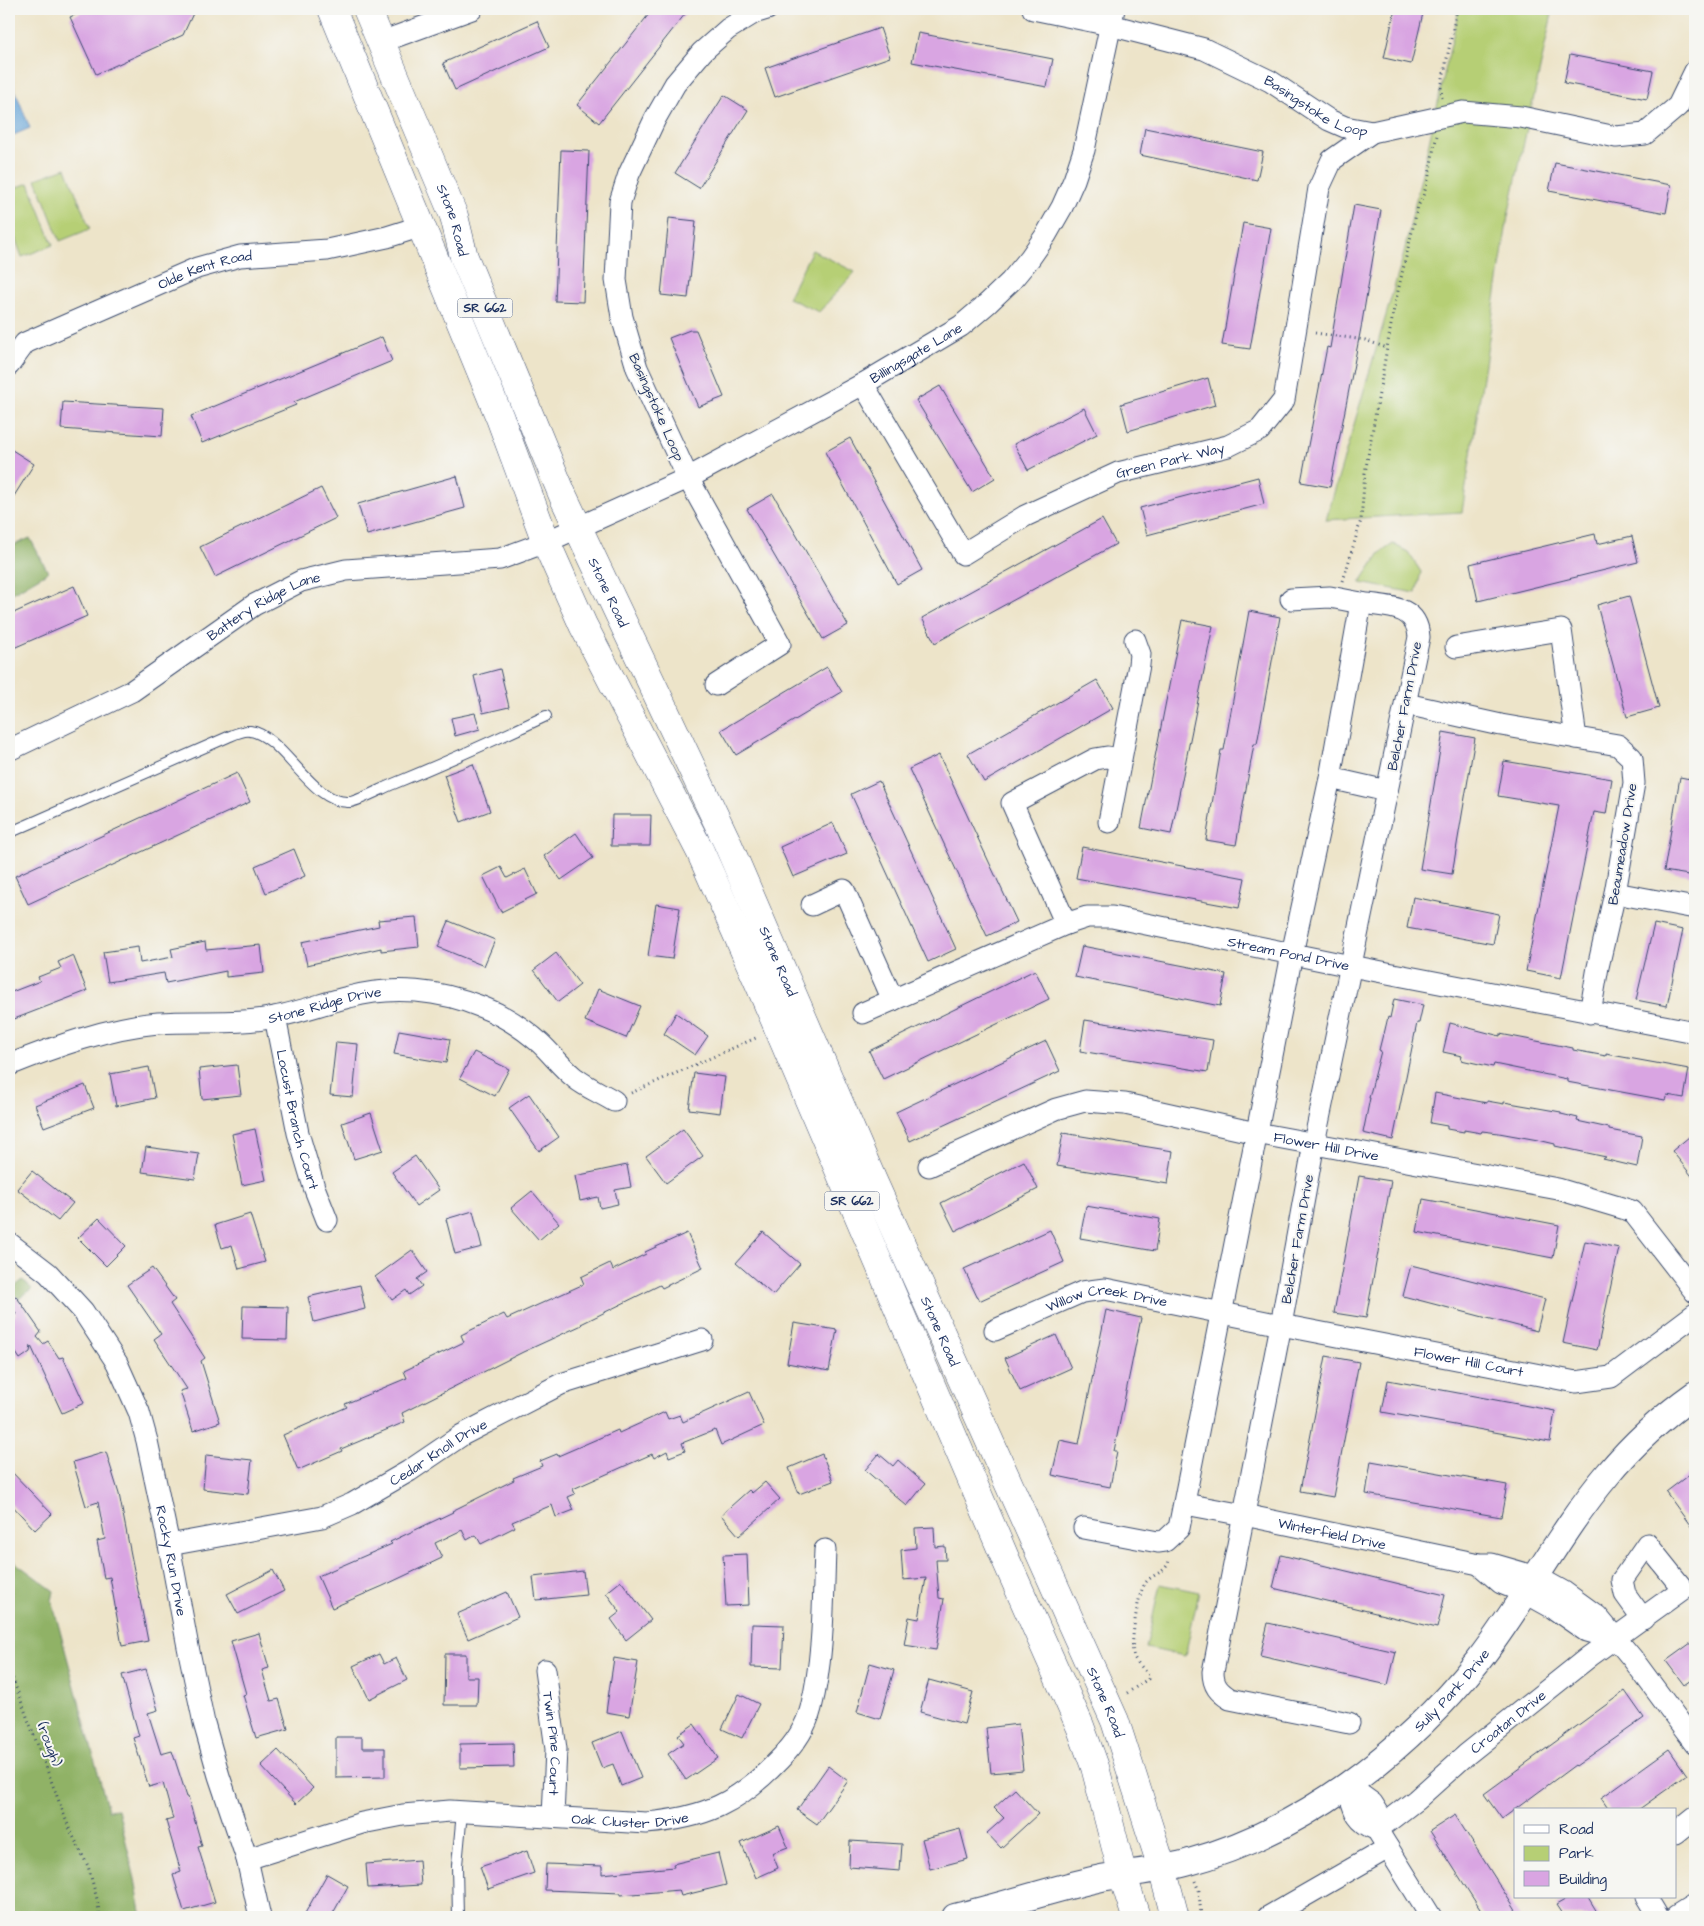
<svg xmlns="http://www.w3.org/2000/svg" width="1704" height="1926" viewBox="0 0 1704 1926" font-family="'Architects Daughter',sans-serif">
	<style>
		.green { fill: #b6cf75; stroke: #687f6a }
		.forest { fill: #90b266; stroke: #567062 }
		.water { fill: #66a4d8; stroke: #406a9b }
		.building { fill: #d9a5e2 }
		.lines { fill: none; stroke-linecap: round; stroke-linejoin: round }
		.service-casing { stroke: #3a4a6e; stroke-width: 12 }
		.minor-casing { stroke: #3a4a6e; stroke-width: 23 }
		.tertiary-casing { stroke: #3a4a6e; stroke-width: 28 }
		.primary-casing { stroke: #3a4a6e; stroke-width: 29 }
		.path { stroke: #3a4a6e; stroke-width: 3; stroke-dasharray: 1 4; stroke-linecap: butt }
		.service { stroke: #fff; stroke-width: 10 }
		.minor { stroke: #fff; stroke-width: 21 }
		.tertiary { stroke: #fff; stroke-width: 26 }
		.primary { stroke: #fff; stroke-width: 28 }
		.labels { text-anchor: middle; stroke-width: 4; stroke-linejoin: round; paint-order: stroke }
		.shield { fill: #f6f6f2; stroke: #5d6b8a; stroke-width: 1 }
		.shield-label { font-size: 12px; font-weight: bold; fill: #1b2f5e }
		.street-label { font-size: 14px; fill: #1b2f5e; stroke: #f6f6f2 }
	</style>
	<rect width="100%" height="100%" fill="#f6f6f2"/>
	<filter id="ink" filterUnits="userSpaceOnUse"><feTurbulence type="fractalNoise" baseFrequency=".02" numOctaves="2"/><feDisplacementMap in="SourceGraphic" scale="10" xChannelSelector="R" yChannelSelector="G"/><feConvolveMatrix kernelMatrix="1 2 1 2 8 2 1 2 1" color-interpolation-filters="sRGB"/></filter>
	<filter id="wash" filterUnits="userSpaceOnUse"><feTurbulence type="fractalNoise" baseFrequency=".0096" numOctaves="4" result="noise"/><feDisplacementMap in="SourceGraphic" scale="20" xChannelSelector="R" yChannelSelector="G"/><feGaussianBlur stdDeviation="1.12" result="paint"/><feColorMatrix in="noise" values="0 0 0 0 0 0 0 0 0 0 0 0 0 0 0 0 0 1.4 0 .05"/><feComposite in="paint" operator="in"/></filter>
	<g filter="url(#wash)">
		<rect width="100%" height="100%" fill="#ede4c9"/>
		<!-- green -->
		<path class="green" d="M1459,9h94l-45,207 -46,296 -136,8 77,-263z
			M66,168l24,61 -30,12 -24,-62z
			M29,183l24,62 -31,12 -13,-36v-31z
			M812,250l43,22 -36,40 -31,-14z
			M1393,544l15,8 13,20 -5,21 -56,-10 20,-30z
			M1160,1584l39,8 -14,64 -39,-8z"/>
		<!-- forest -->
		<path class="forest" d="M30,538l18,34 -39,23v-48z
			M23,1280l9,9 -23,17v-15z
			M9,1555l3,5 42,31 -2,10 56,209 10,-1 17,70 7,38h-133z"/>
		<!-- water -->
		<path class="water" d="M9,75l21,53 -21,9z"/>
		<g id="blocks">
			<!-- building -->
			<path class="building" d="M88,9h107l-12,26 -87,39 -26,-57z
				M653,9h36l-90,114 -22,-18z
				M1395,9h29l-13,55 -27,-6z
				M537,21l12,26 -94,43 -12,-27z
				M880,28l10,29 -115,40 -10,-29z
				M918,33l135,26 -6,28 -135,-25z
				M1570,55l83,16 -6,28 -83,-16z
				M724,95l24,15 -49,78 -24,-15z
				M1145,128l118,24 -6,28 -117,-25z
				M561,150l28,1 -6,151 -28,-1z
				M1555,163l116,22 -5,28 -117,-22z
				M1354,205l27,5 -20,118 -31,159 -29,-5 26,-135 3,1z
				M669,218l27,3 -8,77 -27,-3z
				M1243,223l28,5 -21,121 -28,-4z
				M690,330h6l28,67 -26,10 -29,-69z
				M382,337l10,24 -98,41 2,3 -94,38 -11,-27z
				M1208,378l7,27 -87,26 -7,-27z
				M940,386l55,92 -23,14 -56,-92z
				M63,402l101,6 -2,28 -101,-7z
				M1084,408l13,26 -69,36 -14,-26z
				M850,438l72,132 -25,14 -72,-132z
				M9,448l25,16 -25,40z
				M457,476l8,32 -98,27 -9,-31z
				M1258,477l6,27 -117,31 -7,-27z
				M321,488l15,30 -121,59 -15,-30z
				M773,494l75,131 -25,14 -76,-130z
				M1102,519l14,25 -181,99 -13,-25z
				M1595,534l2,10 35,-8 6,26 -160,39 -8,-37z
				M74,586l13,30 -78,34v-35z
				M1629,596l30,112 -32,9 -30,-112z
				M1249,611l31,6 -23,127h-3l-18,101 -30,-5 15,-90h3z
				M1182,620l31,6 -42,208 -30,-6z
				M827,667l15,25 -106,63 -15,-25z
				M500,669l9,38 -26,6 -9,-37z
				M1097,680l16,28 -129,74 -16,-28z
				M475,713l5,16 -25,7 -4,-18z
				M1443,732l32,6 -23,136 -32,-5z
				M939,755l78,167 -30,14 -78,-167z
				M1504,761l108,18 -6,35 -12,-2 -33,166 -35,-7 33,-165 -61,-10z
				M473,764l17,47 -29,11 -17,-47z
				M237,773l13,29 -222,102 -13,-28z
				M1680,777l15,3v96l-31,-5z
				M879,781l77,168 -28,13 -77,-168z
				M612,815h39l-1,31h-39z
				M833,823l14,31 -54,23 -13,-30z
				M576,833l17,25 -32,22 -17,-24z
				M1082,847l163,31 -6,30 -163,-30z
				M294,849l11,27 -39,17 -11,-27z
				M501,867l6,11 18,-9 12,25 -36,18 -18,-36z
				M1413,897l86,17 -6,30 -86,-16z
				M656,904l24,4 -8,51 -24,-3z
				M416,917l3,30 -38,4v-3l-74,17 -5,-23 77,-16 -1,-6z
				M449,921l46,19 -11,26 -46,-19z
				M1654,924l29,6 -16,76 -31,-6z
				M205,942l1,8 55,-5 3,28 -38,4v-6l-60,12 -2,-10 -56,9 -5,-30 35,-5 2,16 33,-6 -2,-8z
				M1082,946l144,28 -6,32 -145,-29z
				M556,953l24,32 -22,17 -24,-32z
				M73,955l14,36 -78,30v-28l31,-12 -2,-4 23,-9 -3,-6z
				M1035,970l14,29 -166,80 -14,-28z
				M598,989l42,17 -14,32 -41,-17z
				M1394,999l29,6 -4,18h-2l-24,117 -30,-7 7,-35h-1l12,-47 -2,-1 4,-16h1l4,-17 2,1z
				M676,1013l32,23 -13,19 -31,-21z
				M1085,1020l128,20 -5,32 -128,-21z
				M1450,1023l50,13v-2l73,14v2l33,6v-2l83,15 -5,29 -17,-3 -2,5 -98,-18v-3l-73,-15 -1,3 -32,-7 1,-4 -19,-4z
				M399,1030l51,9 -4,24 -52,-9z
				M1046,1041l14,30 -150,70 -14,-29z
				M336,1042l22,2 -5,53 -23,-2z
				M474,1052l35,17 -14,27 -35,-18z
				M237,1065l4,30 -39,4 -3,-30z
				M149,1067l6,31 -39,8 -6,-32z
				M694,1073l31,4 -5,36 -31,-4z
				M85,1085l9,23 -50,19 -9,-22z
				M1435,1093l52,10v-2l17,3v-2l57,10v2l17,4 -1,3 32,7v2l33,6 -5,31 -34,-8 3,-2 -51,-11v-2l-17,-4 -39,-7 -17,-2 -1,2 -17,-3v2l-17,-3v-3l-17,-3z
				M529,1094l30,43 -20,14 -30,-43z
				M371,1113l12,37 -29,9 -12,-36z
				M255,1129l11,51 -24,5 -10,-51z
				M683,1129l20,27 -37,27 -20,-27z
				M1695,1132v48l-23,-29z
				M1063,1133l110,18 -5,33 -111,-18z
				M146,1147l53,7 -4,25 -53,-7z
				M415,1156l24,34 -23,16 -24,-34z
				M1024,1161l14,28 -83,42 -14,-28z
				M627,1165l4,22 -16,3 3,14 -18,4 -2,-11 -18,4 -5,-25z
				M32,1171l41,32 -15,18 -41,-32z
				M1359,1176l32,5 -25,137 -32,-5z
				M532,1191l27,32 -20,17 -28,-32z
				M1423,1199l136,26 -6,33 -136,-26z
				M1086,1206l74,13 -5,32 -75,-13z
				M473,1211l9,36 -27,7 -9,-35z
				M250,1214l15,48 -26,7 -7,-24 -10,3 -7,-23z
				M99,1218l27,28 -20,20 -28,-28z
				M1050,1230l14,32 -85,39 -15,-32z
				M763,1232l37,32 -27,31 -37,-32z
				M687,1233l16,35 -41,20 -2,-3 -79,39 1,1 -59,27 -121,61 3,9 -64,27 1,2 -44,19 -15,-35 64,-28 -2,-3 62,-26 -3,-7 60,-29 -3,-7 43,-21 3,5 77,-35 -3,-7 29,-14 3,7 33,-16 -1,-2z
				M1585,1241l34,7 -22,102 -34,-7z
				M412,1250l15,22 -10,7 5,7 -13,9 -3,-5 -14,10 -17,-23z
				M1411,1265l134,34 -8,32 -134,-35z
				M152,1268l23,32 -5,4 35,54 -4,3 19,61 -27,9 -13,-40 7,-2 -33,-50 7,-5 -34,-49z
				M360,1285l5,24 -51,13 -6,-25z
				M16,1296l25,36 -4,5 6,7 5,-3 11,17 4,-1 21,46 -22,10 -31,-67 -1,6 -10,7 -11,-17v-23l7,-5 -7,-14z
				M243,1306l45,1 -1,33 -45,-1z
				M1106,1310l35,8 -27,133h3l-7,36 -58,-12 8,-35 19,4z
				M794,1323l43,7 -8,41 -42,-8z
				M1056,1335l15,33 -51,23 -15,-33z
				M1326,1356l33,6 -26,135 -33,-6z
				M1388,1380l167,31 -5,31 -168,-30z
				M749,1392l15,33 -43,20 -6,-15 -33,13 3,8 -16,6 -2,-6 -13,7 -2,-4 -79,35 2,5 -7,3 6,13 -18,7 -4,-12 -40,17 3,5 -34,17 -5,-9 -9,5 -5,-10 -27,13 7,15 -59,28 -51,22 -14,-32 74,-32 -2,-2 63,-30 -1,-1 62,-31 -1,-2 29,-12 -2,-5 17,-7 1,2 60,-26 1,3 46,-21 3,7 12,-4 3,7z
				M106,1452l13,42 29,147 -26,5 -12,-69 -6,1 -7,-37 8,-2 -7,-37 -12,4 -13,-44z
				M822,1454l11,27 -34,13 -10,-26z
				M879,1454l14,12 5,-6 27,24 -18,22 -42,-36z
				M206,1455l46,5 -4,34 -45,-5z
				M1371,1461l136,24 -6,32 -135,-23z
				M9,1469l43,45 -17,16 -26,-28z
				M1695,1470v62l-29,-40z
				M765,1482l15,17 -41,37 -18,-21 28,-25 3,3z
				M934,1527l1,20 10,-1 1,14h-10l3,38 5,1 -8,51 -32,-5 5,-28 10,2 7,-41 -23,2 -2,-30 15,-2 -1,-20z
				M747,1554l2,51 -23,1 -3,-51z
				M1281,1555l164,40 -8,33 -164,-40z
				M273,1570l11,21 -46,23 -11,-20z
				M583,1571l3,24 -50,5 -3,-23z
				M621,1581l30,39 -25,20 -15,-21 9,-7 -14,-19z
				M507,1592l11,25 -50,22 -11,-25z
				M1268,1623l128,29 -8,33 -128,-29z
				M752,1624l32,1 -2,43 -31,-1z
				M259,1633l10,35 -7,2 9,31 8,-2 9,30 -32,9 -13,-43 3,-1 -15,-53z
				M1695,1640v37l-11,8 -18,-24z
				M379,1654l5,10 12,-6 11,22 -38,19 -16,-33z
				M445,1654h21v23h12l-1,28h-33z
				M614,1658l24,4 -9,54 -23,-4z
				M870,1663l24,7 -14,49 -23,-7z
				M146,1669l12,41 -10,3 13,41 11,-3 15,46h1l14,49 -4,1 17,55 -31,9 -11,-36 8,-3 -15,-51 7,-2 -10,-36 -14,4 -16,-49 6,-2 -17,-61z
				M929,1680l44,12 -9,32 -44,-12z
				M1625,1691l19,27 -68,48 -1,-1 -73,54 -18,-25z
				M739,1694l20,10 -17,34 -20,-9z
				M694,1724l24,34 -32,22 -18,-26 16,-11 -6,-8z
				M1018,1724l5,46 -32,3 -5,-45z
				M622,1731l19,47 -20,8 -8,-22 -11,4 -10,-25z
				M336,1737h26v11h23v29l-49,1z
				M513,1743l1,24 -54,1v-24z
				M1669,1749l18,26 -49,35h-29l-8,-12z
				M278,1750l35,38 -17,16 -35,-38z
				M828,1766l20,15 -31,43 -20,-14z
				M1015,1789l23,25 -37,34 -14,-15 17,-15 -10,-10z
				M1455,1815l65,102h-35l-55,-86z
				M779,1826l9,21 -16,6 6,15 -22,10 -15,-35z
				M960,1829l8,30 -38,10 -8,-30z
				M850,1841l52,3 -2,27 -51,-4z
				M527,1851l7,22 -46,16 -8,-22z
				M718,1853l8,32 -45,11 -2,-6 -58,5v-2l-76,-3 1,-26 56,2v8l72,-7 -1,-3z
				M419,1860l2,25 -53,3 -2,-24z
				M327,1874l21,12 -17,31h-28z
				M1570,1897h18l12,20h-36l-8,-12z"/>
		</g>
	</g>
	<g filter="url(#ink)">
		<use href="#blocks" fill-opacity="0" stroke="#3a4a6e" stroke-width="1"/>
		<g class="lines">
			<defs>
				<path id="service" d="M9,827l2,5 217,-95c7,-3 15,-7 22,-6 33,4 62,74 100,71 9,-1 33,-14 43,-18 51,-21 102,-44 153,-68
					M458,1917l-1,-52 5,-53"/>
				<g id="minor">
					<path id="s1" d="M1033,9l77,16 94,24 66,32 59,39 16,7 27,5 91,-20 58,5 95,20 29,-3 33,-28 17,-35"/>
					<path d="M381,42l91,-33"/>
					<path id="s2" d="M9,365l16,-22 172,-75 43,-12 87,-6 60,-13 35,-11"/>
					<path id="s3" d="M863,384l100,170 62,-38 93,-43 110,-27 32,-16 24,-30 35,-212 13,-28 40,-28"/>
					<path d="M1291,599l39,-2 31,6"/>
					<path d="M1456,647l105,-17 15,108"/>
					<path d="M716,685l64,-41 -92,-166 -51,-110 -15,-51 -6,-37 4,-78 9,-28 26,-55 20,-35 27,-32 26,-23 26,-16 13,-4"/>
					<path d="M1406,704l95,21 117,20 14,13 2,25 -19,110 -17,74 -8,46"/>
					<path id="s4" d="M9,750l123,-59 122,-86 47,-24 45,-11 154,-11 46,-17 142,-64 175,-94 98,-58 27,-23 23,-22 19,-23 16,-23 16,-28 12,-27 10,-30 30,-141"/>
					<path d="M1330,778l57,13"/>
					<path d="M1109,822l30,-157 1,-11 -5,-14"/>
					<path d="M1615,893l80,15"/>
					<path d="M812,905l32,-15 49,110"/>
					<path d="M1066,924l-54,-121 83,-44 12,-2 13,2"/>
					<path id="s5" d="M863,1013l203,-89 21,-7h25l239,49 344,66"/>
					<path id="s6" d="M275,1017l23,116 16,54 13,33"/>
					<path id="s7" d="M9,1065c45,-18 100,-38 149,-42 39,-3 79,2 117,-6 25,-5 49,-14 74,-20 44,-12 91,-7 133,10 21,8 41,21 58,36 12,11 22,25 35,35 11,9 26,15 39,23"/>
					<path id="s8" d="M929,1166l127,-57 29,-8 40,3 131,29 302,56 74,22 63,81"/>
					<path id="s9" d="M9,1243l39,30 35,38 34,52 22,49 8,29 22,104 19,102 16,76 15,53 28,83 13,58"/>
					<path id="s10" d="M995,1330l87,-38 23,-3 176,36 295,57 35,-5 84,-63"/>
					<path id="s11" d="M1185,1504l59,11 235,49h13l45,13 27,15 33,24 35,42 63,85"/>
					<path d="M1084,1528l74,14 7,-1 14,-13 113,-574 38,-176 31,-175c25,4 56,1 58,34l-105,506 -33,182 -68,347c0,14 6,20 17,27l119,24"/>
					<path id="s12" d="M169,1545l153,-28 30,-13 57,-33 53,-36 99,-51 141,-44"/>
					<path d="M1479,1564l22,19 25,10 27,15 33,23 28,8"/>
					<path id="s13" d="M545,1670l11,79 -3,68"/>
					<path d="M1347,1785c7,22 6,36 30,45l54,87"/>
					<path d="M1347,1785l25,18 7,11 -2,16"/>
					<path id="s14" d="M1377,1830l39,-30 50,-45 124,-99 93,-67 -36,-45 -25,36 3,14 18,25"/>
					<path d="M1675,1833l20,-16"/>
					<path id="s15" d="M247,1859l115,-36 41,-8 47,-4 196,12c59,-5 92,-20 133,-63 14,-14 27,-32 32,-52 13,-51 12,-106 14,-158"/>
					<path d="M1646,1897l12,20"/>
					<path d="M1268,1917l120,-69"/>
					<path d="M1676,1917l19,-12"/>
				</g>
				<g id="tertiary">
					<path id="s16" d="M955,1917c47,-11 94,-27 142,-38 29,-6 59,-8 89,-16 115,-31 218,-109 292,-202 47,-60 81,-129 130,-187 25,-30 56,-58 87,-80"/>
				</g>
				<g id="primary">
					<path d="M332,9l168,409 46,124 37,83 117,226 61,137 245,572 74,166 15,41 28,109 13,41"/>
					<path id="s17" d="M367,9l87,207 10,41 99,239 164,346 146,339 242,540 47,147 13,49"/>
				</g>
			</defs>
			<!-- service casing -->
			<use href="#service" class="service-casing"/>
			<!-- minor casing -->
			<use href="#minor" class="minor-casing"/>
			<!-- tertiary casing -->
			<use href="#tertiary" class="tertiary-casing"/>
			<!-- primary casing -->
			<use href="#primary" class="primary-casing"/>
			<!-- path -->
			<path class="path" d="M1442,98l-1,-10 16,-79
				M1315,333l50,7 22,8
				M1343,581l18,-61 4,-47 29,-165 24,-102c14,-26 11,-43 19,-70
				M631,1093l127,-56
				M9,1669l60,159 19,38 9,33 3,18
				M1127,1693l21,-14 1,-4c-5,-6 -12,-12 -15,-18 -5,-10 4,-62 10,-72 7,-12 25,-12 25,-27
				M1195,1881l4,10 2,26"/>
			<!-- service -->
			<use href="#service" class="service"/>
			<!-- minor -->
			<use href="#minor" class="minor"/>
			<!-- tertiary -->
			<use href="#tertiary" class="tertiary"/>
			<!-- primary -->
			<use href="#primary" class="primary"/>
		</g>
	</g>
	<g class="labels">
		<!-- shield labels -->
		<g class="shield">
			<rect x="457.5" y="298.5" width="55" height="19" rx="4"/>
			<rect x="824.5" y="1191.5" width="55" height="19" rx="4"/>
		</g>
		<g class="shield-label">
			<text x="485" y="312">SR 662</text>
			<text x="852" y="1205">SR 662</text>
		</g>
		<!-- street labels -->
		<g class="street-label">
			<text dy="5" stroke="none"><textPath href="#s1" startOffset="302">Basingstoke Loop</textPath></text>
			<text dy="5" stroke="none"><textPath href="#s17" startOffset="228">Stone Road</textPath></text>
			<text dy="5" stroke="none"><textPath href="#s2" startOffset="222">Olde Kent Road</textPath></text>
			<text dy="5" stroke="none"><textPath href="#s4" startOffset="1004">Billingsgate Lane</textPath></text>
			<text transform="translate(657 407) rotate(66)" y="5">Basingstoke Loop</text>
			<text dy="5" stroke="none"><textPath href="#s3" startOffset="426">Green Park Way</textPath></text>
			<text dy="5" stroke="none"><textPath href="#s17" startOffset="632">Stone Road</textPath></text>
			<text dy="5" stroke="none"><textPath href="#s4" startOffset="294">Battery Ridge Lane</textPath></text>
			<text transform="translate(1404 706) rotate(-79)" y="5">Belcher Farm Drive</text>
			<text transform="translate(1622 844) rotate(-81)" y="5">Beaumeadow Drive</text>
			<text dy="5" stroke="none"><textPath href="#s5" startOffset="449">Stream Pond Drive</textPath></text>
			<text dy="5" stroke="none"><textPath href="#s17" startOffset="1038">Stone Road</textPath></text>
			<text dy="5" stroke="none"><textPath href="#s7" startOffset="324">Stone Ridge Drive</textPath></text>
			<text dy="5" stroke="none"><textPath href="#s6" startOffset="105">Locust Branch Court</textPath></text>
			<text dy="5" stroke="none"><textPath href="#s8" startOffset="415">Flower Hill Drive</textPath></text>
			<text transform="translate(1297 1239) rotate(-80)" y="5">Belcher Farm Drive</text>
			<text dy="5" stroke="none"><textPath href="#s10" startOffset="119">Willow Creek Drive</textPath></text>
			<text dy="5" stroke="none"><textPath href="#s17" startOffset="1442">Stone Road</textPath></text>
			<text dy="5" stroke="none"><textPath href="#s10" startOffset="489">Flower Hill Court</textPath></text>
			<text dy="5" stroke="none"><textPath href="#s12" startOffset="289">Cedar Knoll Drive</textPath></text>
			<text dy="5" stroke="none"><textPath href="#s11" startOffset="150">Winterfield Drive</textPath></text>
			<text dy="5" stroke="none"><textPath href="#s9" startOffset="369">Rocky Run Drive</textPath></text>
			<text dy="5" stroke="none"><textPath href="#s16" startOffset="559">Sully Park Drive</textPath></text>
			<text dy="5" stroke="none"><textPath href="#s17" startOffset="1848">Stone Road</textPath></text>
			<text dy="5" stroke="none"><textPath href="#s14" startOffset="170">Croatan Drive</textPath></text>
			<text dy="5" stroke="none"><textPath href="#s13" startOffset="74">Twin Pine Court</textPath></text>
			<text transform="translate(50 1744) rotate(69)" y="5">(rough)</text>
			<text dy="5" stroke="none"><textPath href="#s15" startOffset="390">Oak Cluster Drive</textPath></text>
		</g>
	</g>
	<!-- margin -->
	<rect width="1704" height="1926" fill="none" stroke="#f6f6f2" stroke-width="30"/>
	<!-- legend -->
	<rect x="1514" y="1808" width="162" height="90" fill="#f6f6f2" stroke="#9ea6b7"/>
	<rect x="1524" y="1825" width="25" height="8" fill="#ffffff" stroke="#9ea6b7"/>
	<text x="1559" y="1834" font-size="15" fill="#1b2f5e">Road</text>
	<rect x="1524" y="1846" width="25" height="15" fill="#b6cf75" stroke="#9ea6b7"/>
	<text x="1559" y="1858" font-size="15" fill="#1b2f5e">Park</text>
	<rect x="1524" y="1871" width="25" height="15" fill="#d9a5e2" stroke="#9ea6b7"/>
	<text x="1559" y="1884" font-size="15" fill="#1b2f5e">Building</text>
</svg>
